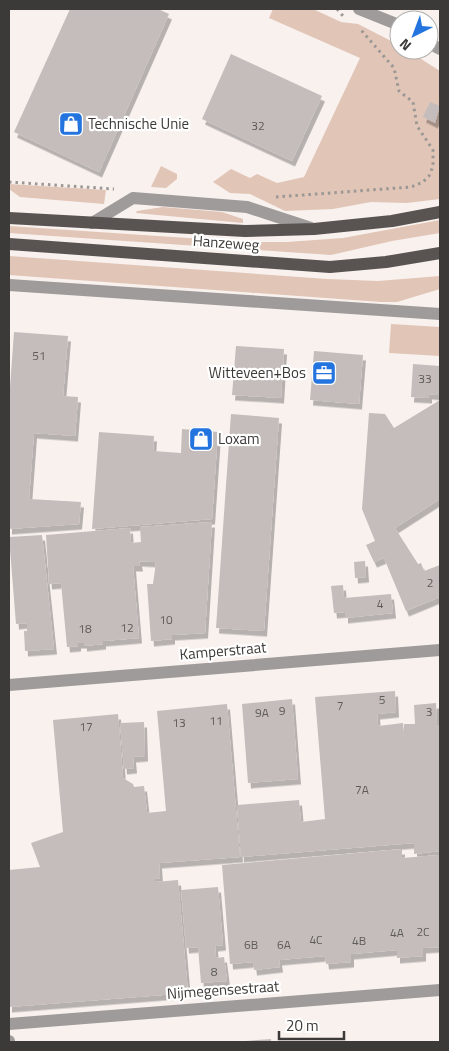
<svg xmlns="http://www.w3.org/2000/svg" width="449" height="1051" viewBox="0 0 449 1051" font-family="'Titillium Web',sans-serif">
	<style>
		.green { fill: #e1c5b7 }
		.building { fill: #c4bdbb; filter: url(#shadow) }
		.lines { fill: none; stroke-linecap: round; stroke-linejoin: round }
		.path { stroke: #9b9794; stroke-width: 3; stroke-dasharray: 2.5 4; stroke-linecap: butt }
		.minor { stroke: #9e9b9a; stroke-width: 12 }
		.major { stroke: #595452; stroke-width: 12 }
		.labels { text-anchor: middle; stroke-width: 4.5; stroke-linejoin: round; paint-order: stroke }
		.number-label { font-size: 12px; fill: #5e5b59 }
		.poi-label { font-size: 15px; fill: #3c3a38; stroke: #fff; text-anchor: start }
		.street-label { font-size: 15px; fill: #3c3a38; stroke: #fff }
	</style>
	<defs>
		<filter id="shadow"><feDropShadow dx="3" dy="5.5" stdDeviation="0" flood-color="#0004"/></filter>
	</defs>
	<rect width="100%" height="100%" fill="#f8f1ee"/>
	<!-- green -->
	<path class="green" d="M273,9h40l28,13 17,2 41,21v5h8l33,21v128l-33,4 -36,-1 -38,7 -48,2 -35,-17 -20,-1 -17,-11 18,-13 19,9 7,-4 20,9 27,-6 56,-119 -91,-40z
		M161,166l16,8v5l-11,9 -15,-1z
		M9,184l97,6 -2,14 -84,-7 -11,-8z
		M163,207l59,5 21,7v4l-107,-10 1,-2z
		M440,220v13l-48,8 -61,14 -322,-22v-7l238,16h40l56,-4z
		M9,256l318,23 51,2 62,-5v13l-43,13h-16l-372,-27z
		M391,324l49,3v29l-51,-3z"/>
	<!-- building -->
	<path class="building" d="M70,9h88l11,5 -70,158 -85,-40z
		M231,54l91,42 -30,65 -90,-42z
		M430,102l10,4 -5,17 -12,-6z
		M14,332l54,4 -5,60 15,1 -3,39 -41,-3 -5,66 52,3 -2,22 -70,5v-128z
		M236,346l48,3 -3,49 -49,-3z
		M314,351l49,4 -4,49 -49,-4z
		M413,364l27,2 -1,29 -10,-1v4l-18,-1z
		M440,400v99l-45,29 23,36 3,-1 3,8 16,-6v32l-34,14 -22,-53 -10,4 -8,-17 9,-4 -13,-32 7,-96 16,1 9,14z
		M231,414l48,4 -15,213 -48,-3z
		M182,429l36,3 -6,87 -120,10 7,-97 55,4 -1,15 28,2z
		M212,522l-7,111 -33,2v4l-21,2 -4,-57h6l3,-22 -17,-1 1,5h-7l6,72 -36,3v3l-19,2v-3h-6v3l-11,1 -6,-64 -12,1 -3,-49 84,-7 1,15 10,-1 -1,-15z
		M42,535l12,114 -29,2 -1,-20h3v-8l-11,1 -7,-87z
		M365,561l1,16 -11,1 -1,-16z
		M343,585l1,13 47,-4 2,19 -48,5v-6l-11,1 -3,-27z
		M395,691l1,21 -19,2 1,12 25,-3 1,14v-13h11l-1,-19 22,-2 1,22h3v126l-26,3v-11l-173,14 -4,-52 62,-5 2,22 24,-3 -10,-122z
		M292,699l6,80 -50,4 -6,-79z
		M227,704l13,153 -81,6 1,15 -5,1v3l23,-2 10,113 -179,14v-137l31,-3 -9,-24 32,-11 -10,-112 65,-6 5,64 10,6 1,3 10,-1 3,27 19,-2 -9,-100z
		M144,722l1,34 -12,1 1,11 -10,1 -4,-46z
		M402,849v9l38,-3v92l-17,1v8l-26,2v-8l-46,4v8l-25,2 -1,-8 -46,4 1,7 -26,3 -1,-8 -23,2 -8,-99z
		M218,887l5,58 -8,1 1,12 8,-1 3,24 -26,2 -3,-36 -12,1 -5,-58z
		M271,1039v3h-26v-1z"/>
	<g class="lines">
		<!-- path -->
		<path class="path" d="M337,9l6,7
			M9,182l105,7
			M276,197l135,-10 12,-5 6,-6 4,-10v-16l-16,-24 -4,-24 -14,-11 -5,-23 -33,-38"/>
		<!-- minor -->
		<path class="minor" d="M359,9l40,16
			M429,43l11,6
			M92,223l41,-25 114,9 64,21
			M9,285l431,29
			M9,685l431,-35
			M9,1024l431,-34
			M9,1041v1"/>
		<!-- major -->
		<path class="major" d="M9,218l236,13 69,-2 78,-8 48,-9
			M9,244l321,23 56,-5 54,-9"/>
	</g>
	<!-- icons -->
	<defs>
		<symbol id="shop-square" viewBox="-11 -11 22 22"><rect x="-9" y="-9" width="18" height="18" rx="4" fill="#2474df" stroke="#fff"/><path d="M-5-2.5h2.3a2.7 3.5 0 0 1 5.4 0H5L5.5 6h-11ZM-1.5-2.5h3a1.5 2.3 0 0 0-3 0Z" fill="#fff"/></symbol>
		<symbol id="office-square" viewBox="-11 -11 22 22"><rect x="-9" y="-9" width="18" height="18" rx="4" fill="#2474df" stroke="#fff"/><path d="M-6-3h4V-5.5h4V-3h4V5H-6ZM-1-4.5V-3h2v-1.5ZM-6 0V1H6V0Z" fill="#fff"/></symbol>
	</defs>
	<g fill-rule="evenodd">
		<use href="#shop-square" x="57" y="110" width="28" height="28"/>
		<use href="#office-square" x="310" y="359" width="28" height="28"/>
		<use href="#shop-square" x="187" y="425" width="28" height="28"/>
	</g>
	<g class="labels">
		<!-- number labels -->
		<g class="number-label">
			<text x="258" y="130">32</text>
			<text x="39" y="360">51</text>
			<text x="425" y="383">33</text>
			<text x="430" y="587">2</text>
			<text x="380" y="608">4</text>
			<text x="166" y="624">10</text>
			<text x="127" y="632">12</text>
			<text x="85" y="633">18</text>
			<text x="382" y="704">5</text>
			<text x="340" y="710">7</text>
			<text x="282" y="715">9</text>
			<text x="429" y="716">3</text>
			<text x="262" y="717">9A</text>
			<text x="216" y="725">11</text>
			<text x="179" y="727">13</text>
			<text x="86" y="731">17</text>
			<text x="362" y="794">7A</text>
			<text x="423" y="936">2C</text>
			<text x="397" y="937">4A</text>
			<text x="316" y="944">4C</text>
			<text x="359" y="945">4B</text>
			<text x="251" y="949">6B</text>
			<text x="284" y="949">6A</text>
			<text x="214" y="976">8</text>
		</g>
		<!-- poi labels -->
		<g class="poi-label">
			<text x="88" y="129">Technische Unie</text>
			<text x="306" y="378" text-anchor="end">Witteveen+Bos</text>
			<text x="218" y="444">Loxam</text>
		</g>
		<!-- street labels -->
		<g class="street-label">
			<text transform="translate(226 243) rotate(4)" y="5">Hanzeweg</text>
			<text transform="translate(223 651) rotate(-5)" y="5">Kamperstraat</text>
			<text transform="translate(223 990) rotate(-4)" y="5">Nijmegensestraat</text>
		</g>
	</g>
	<!-- border -->
	<rect width="449" height="1051" fill="none" stroke="#3c3a38" stroke-width="20"/>
	<!-- north arrow -->
	<g transform="translate(414 35) rotate(222)"><circle r="24" fill="#ffffff" stroke="#b1b0af"/>
	<path d="M0-4L9 19L0 12L-9 19Z" fill="#2474df"/>
	<text y="-8" font-size="14" font-weight="bold" text-anchor="middle" fill="#3c3a38">N</text>
	</g>
	<!-- scale -->
	<path d="M279 1031v8h65v-8" fill="none" stroke="#3c3a38" stroke-width="2.5"/>
	<text x="286" y="1031" font-size="15" fill="#3c3a38" stroke="#ffffff" stroke-width="4" paint-order="stroke">20 m</text>
</svg>
